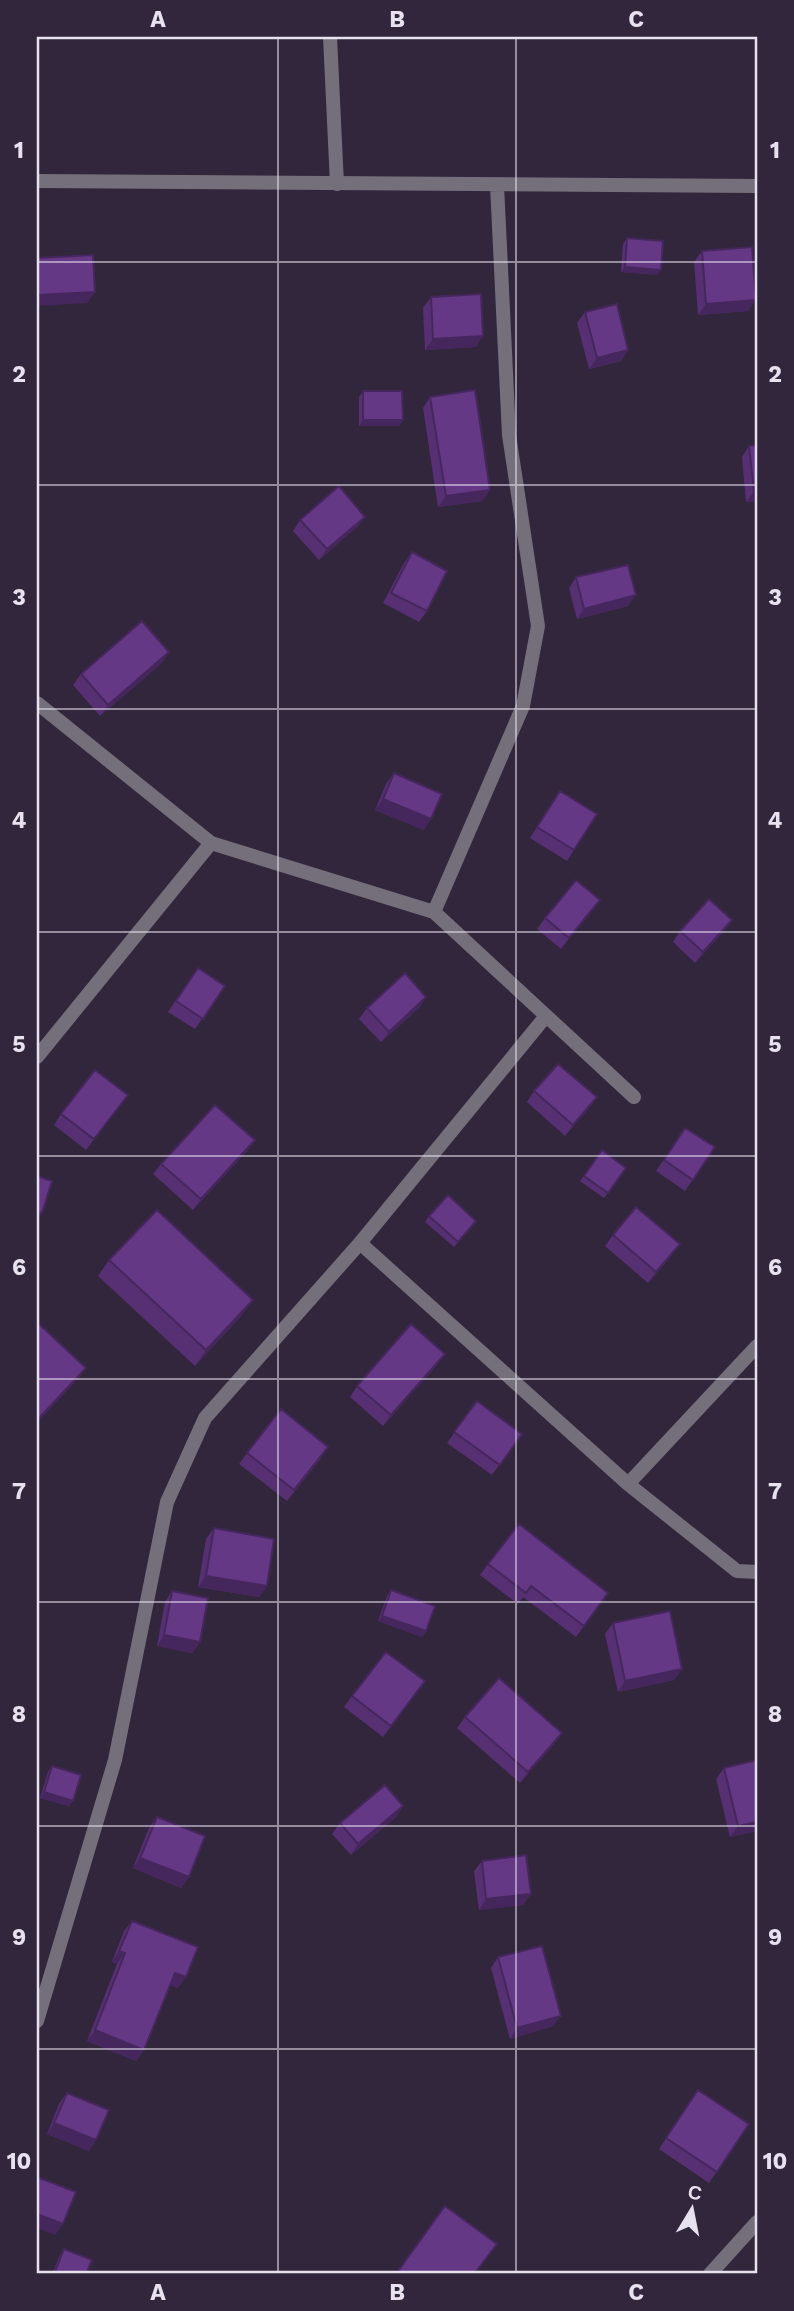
<svg xmlns="http://www.w3.org/2000/svg" width="794" height="2311" viewBox="0 0 794 2311" font-family="'Work Sans',sans-serif">
	<style>
		.lines { fill: none; stroke-linecap: round; stroke-linejoin: round }
		.service { stroke: #756f7b; stroke-width: 14 }
		.minor { stroke: #756f7b; stroke-width: 14 }
		.wall { fill: #563072 }
		.shaded-wall { fill: #46275d }
		.building { fill: #643885; stroke: #46275d; stroke-width: 2 }
		.grid { fill: none; stroke: #e8e1ef; stroke-width: 2; stroke-opacity: 0.55 }
		.neatline { fill: none; stroke: #e8e1ef; stroke-width: 2.5 }
		.grid-label { font-size: 23px; text-anchor: middle; font-weight: bold; fill: #e8e1ef }
	</style>
	<rect width="100%" height="100%" fill="#32263c"/>
	<g class="lines">
		<!-- service -->
		<path class="service" d="M330,37l7,147"/>
		<!-- minor -->
		<path class="minor" d="M37,181l720,5
			M37,703l174,140 223,69 200,185
			M434,912l89,-206 15,-80 -29,-191 -12,-250
			M37,1057l174,-214
			M360,1243l268,241 109,87 20,1
			M628,1484l129,-138
			M37,2021l78,-261 52,-258 38,-84 155,-175 186,-227
			M710,2274l47,-52"/>
	</g>
	<!-- wall -->
	<path class="wall" d="M627,238l30,37 -36,-3 2,-28z
		M702,251l46,60 -50,4 -4,-53z
		M431,297l45,50 -51,3 -2,-42z
		M585,312l43,38 -7,11 -32,8 -12,-46z
		M363,391l40,29 -4,6h-40v-29z
		M430,397l60,93 -8,11 -44,6 -15,-99z
		M749,446l8,55 -11,1 -4,-45z
		M365,517l-8,10 -38,33 -26,-29 7,-11z
		M412,552l15,59 -8,11 -36,-19 21,-40z
		M576,577l52,29 -51,13 -8,-31z
		M162,663l-62,53 -27,-31 8,-11z
		M394,773l30,57 -49,-20 11,-26z
		M560,791l14,59 -7,11 -37,-23z
		M600,900l-39,49 -24,-20 8,-11z
		M732,920l-8,11 -29,32 -22,-21 7,-11z
		M198,968l27,18 -30,43 -27,-17z
		M426,997l-7,11 -38,34 -22,-23 8,-11z
		M534,1091l55,17 -24,28 -38,-34z
		M128,1095l-42,55 -32,-25 7,-11z
		M685,1128l30,19 -30,44 -29,-20z
		M255,1140l-8,11 -54,59 -40,-36 8,-10z
		M602,1150l24,18 -22,30 -24,-17z
		M429,1216l47,5 -22,26 -29,-25z
		M613,1235l59,20 -24,28 -43,-37z
		M109,1260l133,55 -47,51 -97,-90z
		M437,1365l-54,61 -33,-29 7,-11z
		M477,1401l45,33 -30,41 -45,-32z
		M247,1453l74,5 -34,43 -48,-37z
		M214,1528l53,58 -8,11 -61,-10 8,-48z
		M488,1564l120,29 -32,44 -53,-40 -5,7 -38,-29z
		M391,1590l35,41 -4,6 -44,-16 9,-25z
		M172,1591l28,51 -8,11 -35,-7 8,-44z
		M613,1623l69,46 -8,11 -56,12 -13,-58z
		M425,1681l-42,56 -39,-30 8,-11z
		M465,1717l89,27 -34,39 -63,-55z
		M757,1760v71l-27,6 -14,-58 8,-11z
		M52,1766l21,35 -4,5 -29,-8 8,-26z
		M403,1806l-7,11 -45,38 -19,-21 8,-11z
		M157,1817l32,60 -8,11 -48,-20 16,-40z
		M482,1861l49,33 -8,11 -44,5 -5,-39z
		M132,1921l46,67 -8,-3 -26,65 -8,11 -49,-20 30,-77 -5,-2 12,-31z
		M498,1957l55,69 -43,13 -19,-71z
		M698,2090l51,34 -40,59 -50,-34z
		M67,2093l29,47 -7,11 -42,-17 12,-30z
		M64,2249l22,25h-34l8,-19z"/>
	<!-- shaded-wall -->
	<path class="shaded-wall" d="M625,267l36,3 -4,5 -36,-3z
		M95,292l-8,11 -50,3v-11z
		M756,300l-8,11 -50,4 8,-11z
		M483,336l-7,11 -51,3 8,-11z
		M628,350l-7,11 -32,8 8,-11z
		M363,420h40l-4,6h-40z
		M490,490l-8,11 -44,6 8,-11z
		M754,491h3v10l-11,1z
		M365,517l-8,10 -38,33 8,-11z
		M636,595l-8,11 -51,13 7,-10z
		M169,652l-7,11 -62,53 8,-11z
		M383,799l48,20 -7,11 -49,-20z
		M600,900l-8,11 -31,38 8,-11z
		M732,920l-8,11 -29,32 8,-11z
		M426,997l-7,11 -38,34 8,-10z
		M597,1097l-8,11 -24,28 8,-11z
		M255,1140l-8,11 -54,59 8,-11z
		M37,1212l5,1 -5,8z
		M680,1244l-8,11 -24,28 8,-11z
		M253,1300l-11,15 -47,51 11,-16z
		M445,1354l-8,11 -54,61 8,-11z
		M86,1368l-8,11 -41,44 1,-4z
		M206,1576l61,10 -8,11 -61,-10z
		M382,1616l44,15 -4,6 -44,-16z
		M164,1635l36,7 -8,11 -35,-7z
		M682,1669l-8,11 -56,12 7,-11z
		M562,1733l-8,11 -34,39 8,-11z
		M44,1792l29,9 -4,5 -29,-8z
		M403,1806l-7,11 -45,38 7,-11z
		M757,1822v9l-27,6 8,-11z
		M140,1858l49,19 -8,11 -48,-20z
		M531,1894l-8,11 -44,5 7,-11z
		M119,1951l6,2 -8,11 -5,-2z
		M175,1973l11,4 -8,11 -11,-4z
		M561,2016l-8,10 -43,13 7,-11z
		M95,2030l49,20 -8,11 -49,-20z
		M54,2123l42,17 -7,11 -42,-17z
		M37,2214l26,10 -8,11 -18,-7z"/>
	<!-- building -->
	<path class="building" d="M627,238l36,3 -2,29 -36,-3z
		M752,247l4,53 -50,4 -4,-53z
		M93,255l2,37 -58,3v-37z
		M481,294l2,42 -50,3 -2,-42z
		M617,304l11,46 -31,8 -12,-46z
		M475,390l15,100 -44,6 -16,-99z
		M363,391h39l1,29h-40z
		M757,445v46h-3l-5,-45z
		M339,486l26,31 -38,32 -27,-29z
		M412,552l35,19 -20,40 -36,-18z
		M628,565l8,30 -52,14 -8,-32z
		M142,621l27,31 -61,53 -27,-31z
		M394,773l48,21 -11,25 -48,-20z
		M560,791l37,23 -23,36 -37,-23z
		M576,880l24,20 -31,38 -24,-20z
		M709,899l23,21 -29,32 -23,-21z
		M198,968l27,18 -22,33 -27,-18z
		M405,973l21,24 -37,35 -22,-24z
		M558,1064l39,33 -24,28 -39,-34z
		M95,1070l33,25 -34,44 -33,-25z
		M215,1105l40,35 -54,59 -40,-35z
		M685,1128l30,19 -22,33 -29,-20z
		M602,1150l24,18 -18,25 -24,-17z
		M37,1176l15,5 -10,32 -5,-1z
		M448,1195l28,26 -18,21 -29,-26z
		M636,1207l44,37 -24,28 -43,-37z
		M157,1210l96,90 -47,50 -97,-90z
		M39,1324l47,44 -48,51 -1,-1v-92z
		M411,1324l34,30 -54,61 -34,-29z
		M477,1401l45,33 -22,31 -46,-33z
		M281,1409l47,38 -34,43 -47,-37z
		M519,1524l89,69 -24,33 -53,-40 -5,7 -38,-29z
		M214,1528l60,11 -7,47 -61,-10z
		M391,1590l44,16 -9,25 -44,-15z
		M172,1591l36,7 -8,44 -36,-7z
		M670,1611l12,58 -57,12 -12,-58z
		M386,1652l39,29 -34,45 -39,-30z
		M499,1678l63,55 -34,39 -63,-55z
		M757,1760v62l-19,4 -14,-58z
		M52,1766l29,9 -8,26 -29,-9z
		M385,1785l18,21 -45,38 -18,-21z
		M157,1817l48,19 -16,41 -49,-19z
		M526,1855l5,39 -45,5 -4,-38z
		M132,1921l66,26 -12,30 -11,-4 -31,77 -49,-20 30,-77 -6,-2z
		M542,1946l19,70 -44,12 -19,-71z
		M698,2090l51,34 -32,48 -51,-34z
		M67,2093l42,17 -13,30 -42,-17z
		M37,2177l39,15 -13,32 -26,-10z
		M445,2206l52,38 -23,30h-78z
		M64,2249l28,11 -6,14h-32z"/>
	<!-- grid -->
	<path class="grid" d="M278,37v2237M516,37v2237M37,262h720M37,485h720M37,709h720M37,932h720M37,1156h720M37,1379h720M37,1602h720M37,1826h720M37,2049h720"/>
	<!-- border -->
	<rect width="794" height="2311" fill="none" stroke="#32263c" stroke-width="77"/>
	<!-- north arrow -->
	<g transform="translate(692 2209) rotate(10)" stroke="#32263c" stroke-width="5" paint-order="stroke">
	<path d="M0-5L12 26L0 18L-12 26Z" fill="#e8e1ef"/>
	<text y="-10" font-size="19" font-weight="bold" text-anchor="middle" fill="#e8e1ef">С</text>
	</g>
	<rect x="38" y="38" width="718" height="2234" class="neatline"/>
	<g class="grid-label">
		<text x="158" y="27">A</text>
		<text x="397" y="27">B</text>
		<text x="636" y="27">C</text>
		<text x="19" y="158">1</text>
		<text x="775" y="158">1</text>
		<text x="19" y="382">2</text>
		<text x="775" y="382">2</text>
		<text x="19" y="605">3</text>
		<text x="775" y="605">3</text>
		<text x="19" y="828">4</text>
		<text x="775" y="828">4</text>
		<text x="19" y="1052">5</text>
		<text x="775" y="1052">5</text>
		<text x="19" y="1275">6</text>
		<text x="775" y="1275">6</text>
		<text x="19" y="1499">7</text>
		<text x="775" y="1499">7</text>
		<text x="19" y="1722">8</text>
		<text x="775" y="1722">8</text>
		<text x="19" y="1945">9</text>
		<text x="775" y="1945">9</text>
		<text x="19" y="2169">10</text>
		<text x="775" y="2169">10</text>
		<text x="158" y="2300">A</text>
		<text x="397" y="2300">B</text>
		<text x="636" y="2300">C</text>
	</g>
</svg>
